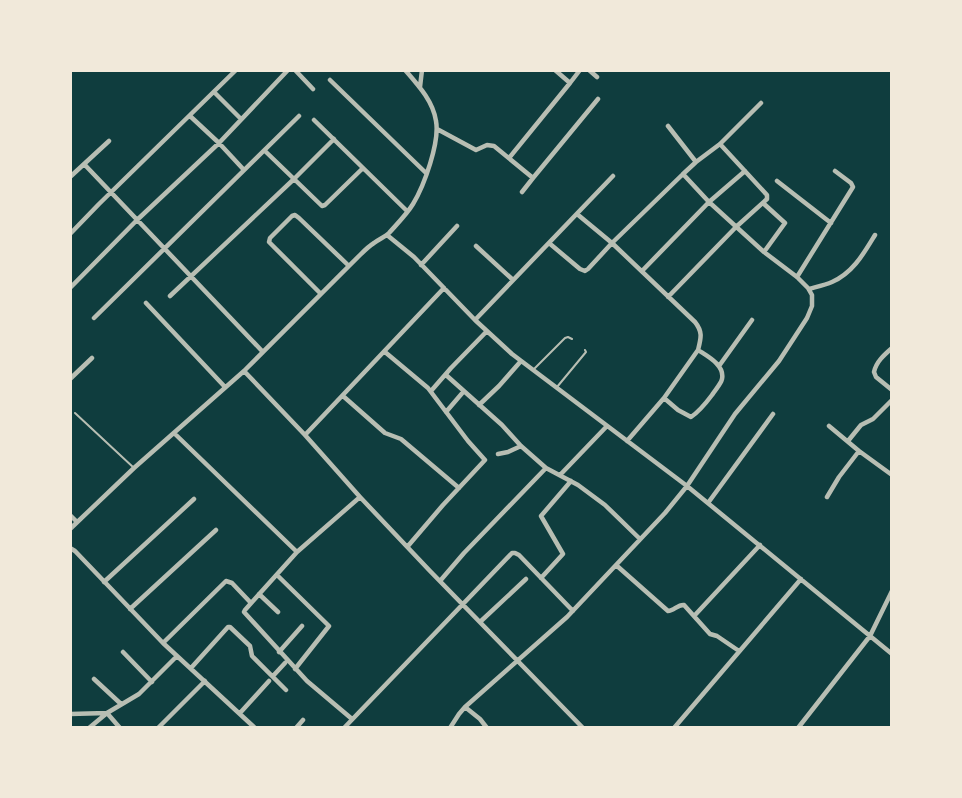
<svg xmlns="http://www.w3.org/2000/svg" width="962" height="798" viewBox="0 0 962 798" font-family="Overpass,sans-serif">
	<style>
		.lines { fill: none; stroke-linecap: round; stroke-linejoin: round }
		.service { stroke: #b8beb3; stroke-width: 2 }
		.minor { stroke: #b8beb3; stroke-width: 4.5 }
	</style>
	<rect width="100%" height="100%" fill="#0f3d3e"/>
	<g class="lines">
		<!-- service -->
		<path class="service" d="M533,370l32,-32 3,-1 4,2
			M557,387l29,-35 -1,-2
			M75,413l59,55"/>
		<!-- minor -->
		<path class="minor" d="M295,70l18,19
			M589,70l8,7
			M330,80l96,93
			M570,83l10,-13
			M420,87l2,-17
			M214,92l27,27
			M190,116l29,27 25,27
			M314,120l93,91
			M668,126l28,36
			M437,129l39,21 11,-5 7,1 39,32 65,-79
			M265,151l57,55 3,-1 38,-37
			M509,158l61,-75 -15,-13
			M84,164l178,187
			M683,174l26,28 55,50 21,-29 -22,-20
			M70,177l39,-36
			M777,181l54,42
			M522,192l11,-14
			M70,234l29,-30 137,-134
			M387,235l27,22 61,63 37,34 175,132 205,168
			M549,243l31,26 5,2 3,-2 24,-26 -35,-29
			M476,246l37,34
			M421,265l36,-39
			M642,271l67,-69 36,-31
			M797,277l56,-90 -2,-4 -16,-12
			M70,288l67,-68 82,-77 69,-73
			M809,289c7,-2 16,-4 23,-7 21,-9 32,-29 43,-47
			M321,294l-52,-52 1,-4 22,-22 3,-1 4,3 50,48
			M170,296l124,-117 40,-40
			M668,297l68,-70 31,-28v-4l-47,-51
			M146,303l79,84
			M94,318l205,-202
			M475,320l138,-144
			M892,348c-8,7 -16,14 -18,24l2,5 16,13
			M385,352l43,36 40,53 17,19 -42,45 -35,41
			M719,366l33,-46
			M244,371l61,64 55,62 70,74 153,157
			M446,375l56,50 19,21 25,22 32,17 27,20 35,34
			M70,379l22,-21
			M431,391l20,-23 36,-37
			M343,396l42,37 16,6 58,49
			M664,398l14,12 13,7c9,-6 15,-14 21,-22 3,-5 9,-11 10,-16 3,-14 -15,-23 -24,-29
			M479,405l20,-19 22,-25
			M446,412l18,-21
			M829,426l30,25
			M174,433l123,119
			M305,435l139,-147
			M627,441l37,-43 34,-48c3,-12 5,-18 -3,-28l-83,-79 71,-69 13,-12 24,-18 41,-41
			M848,441l13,-16 12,-6 19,-19
			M498,454l10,-2 13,-6
			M560,475l47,-49
			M827,497l12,-20 20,-26 33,24
			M708,503l65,-89
			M70,515l7,7
			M70,529l64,-61 110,-97 116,-116c4,-4 9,-9 14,-12 5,-4 11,-6 15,-10 8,-9 18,-19 24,-29 11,-18 27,-62 23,-83 -3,-20 -18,-36 -31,-51
			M70,548l5,3 88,92 92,85
			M616,565l52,46c6,0 10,-7 16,-6l26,29 7,2 22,15
			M277,575l52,51 -34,43
			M541,578l22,-24 -22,-38 30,-35
			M440,581l24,-28 82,-85
			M104,582l90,-83
			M259,594l19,18
			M130,609l86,-79
			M695,615l65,-70
			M480,622l46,-43
			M163,643l63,-62 6,2 19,20
			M123,652l29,30
			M279,652l23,-26
			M191,668l37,-41h2l20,19 2,10 34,34
			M273,676l12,-13
			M94,679l27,25
			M465,707l15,12 7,9
			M240,713l29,-32
			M70,714l37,-1 13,15
			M352,719l-45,-38 -63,-69 1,-2 52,-58 63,-55
			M89,728l18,-15 32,-19 38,-38
			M158,728l47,-47
			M296,728l7,-8
			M344,728l168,-175h3l4,2 54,56
			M450,728l9,-14 6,-7 102,-90 98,-104 22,-27 48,-72 44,-53 15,-23 13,-20 5,-12v-11l-4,-7 -11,-11 -33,-25
			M674,728l127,-149
			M798,728l72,-92 22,-45"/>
	</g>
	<!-- border -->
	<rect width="962" height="798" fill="none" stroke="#f1e9da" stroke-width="144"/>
</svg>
